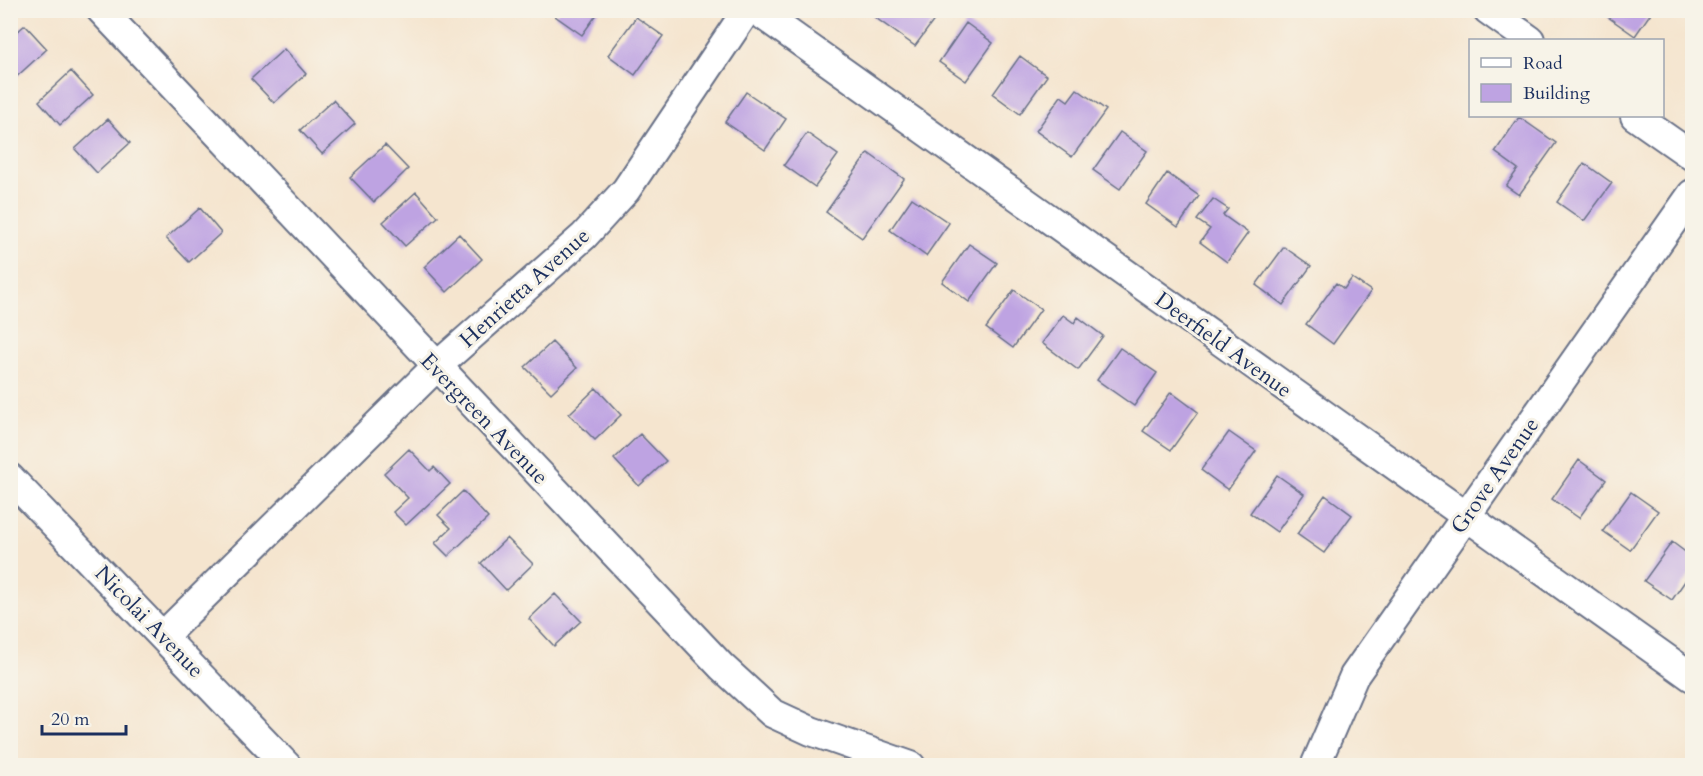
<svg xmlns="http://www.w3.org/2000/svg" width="1703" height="776" viewBox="0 0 1703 776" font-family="Cardo,serif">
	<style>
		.building { fill: #bea3e2 }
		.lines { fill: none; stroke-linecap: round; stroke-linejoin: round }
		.minor-casing { stroke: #676f86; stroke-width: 32 }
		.minor { stroke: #fff; stroke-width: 28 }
		.labels { text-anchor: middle; stroke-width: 6; stroke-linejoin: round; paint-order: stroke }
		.street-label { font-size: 22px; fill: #1b2f5e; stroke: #f7f3e8 }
	</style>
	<rect width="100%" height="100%" fill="#f7f3e8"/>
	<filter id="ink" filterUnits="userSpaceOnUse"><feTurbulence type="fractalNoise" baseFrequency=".0167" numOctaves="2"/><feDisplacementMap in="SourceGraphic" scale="12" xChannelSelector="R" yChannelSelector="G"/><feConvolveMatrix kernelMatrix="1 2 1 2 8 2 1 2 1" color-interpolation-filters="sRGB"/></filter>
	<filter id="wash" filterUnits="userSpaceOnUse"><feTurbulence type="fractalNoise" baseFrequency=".008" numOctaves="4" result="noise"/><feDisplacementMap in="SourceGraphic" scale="24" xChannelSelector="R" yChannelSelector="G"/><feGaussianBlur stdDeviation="1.35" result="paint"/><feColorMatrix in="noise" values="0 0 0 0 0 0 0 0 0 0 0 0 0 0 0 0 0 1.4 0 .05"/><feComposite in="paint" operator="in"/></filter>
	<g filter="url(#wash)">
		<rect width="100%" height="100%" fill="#f5e5cf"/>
		<g id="blocks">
			<!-- building -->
			<path class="building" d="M559,10h41l-18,25 -27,-19z
				M877,10h46l12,9 -20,27 -42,-30z
				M1612,10h41l-18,26 -27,-19z
				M636,17l27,19 -28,39 -27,-20z
				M966,23l27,20 -27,38 -27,-19z
				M25,25l22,24 -33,30 -4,-4v-37z
				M284,49l22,25 -32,29 -23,-24z
				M1020,56l27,20 -27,38 -27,-20z
				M71,71l22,24 -33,30 -21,-24z
				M1077,89l29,21 -34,47 -36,-26 25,-35 7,5z
				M746,92l40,27 -21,31 -40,-28z
				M333,100l22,24 -33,30 -22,-24z
				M1519,117l37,26 -37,52 -13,-9 12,-17 -23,-17z
				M108,119l22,24 -33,30 -22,-24z
				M1120,132l27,19 -27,38 -27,-19z
				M807,133l31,22 -23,32 -31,-22z
				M385,145l23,24 -34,33 -24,-25z
				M868,153l36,26 -42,59 -36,-26z
				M1584,163l28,20 -28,38 -27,-19z
				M1167,173l32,23 -21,31 -32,-23z
				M416,192l22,25 -33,29 -22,-24z
				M912,198l37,25 -23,33 -36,-26z
				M1213,199l15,10 -5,6 25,18 -21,29 -27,-20 10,-13 -13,-9z
				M200,208l21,25 -32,29 -23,-24z
				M459,234l23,25 -35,33 -23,-25z
				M969,244l28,19 -28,39 -27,-20z
				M1284,247l27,19 -28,39 -27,-20z
				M1352,278l19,13 -38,53 -27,-20 30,-41 8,6z
				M1014,290l27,19 -28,39 -27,-20z
				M1063,315l11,8 4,-6 25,19 -25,34 -36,-27z
				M552,342l25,26 -26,25 -26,-26z
				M1120,348l37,25 -23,33 -37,-26z
				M596,388l25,27 -26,25 -26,-26z
				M1171,392l27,20 -27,38 -28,-19z
				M1229,432l27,19 -28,39 -27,-20z
				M640,434l26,27 -27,25 -25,-27z
				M409,449l21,22 4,-4 16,17 -44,41 -13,-13 15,-14 -24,-25z
				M1579,460l27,20 -27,38 -27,-19z
				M1277,475l27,19 -27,38 -27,-19z
				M463,491l25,27 -40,38 -13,-13 16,-15 -13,-13z
				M1631,492l27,19 -28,39 -27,-19z
				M1325,495l27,20 -28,38 -27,-19z
				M507,538l26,26 -27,26 -25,-27z
				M1672,542l20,15v14l-20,29 -28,-19z
				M555,594l26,27 -27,25 -25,-27z"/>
		</g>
	</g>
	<g filter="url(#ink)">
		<use href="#blocks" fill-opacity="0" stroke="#676f86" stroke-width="1.5"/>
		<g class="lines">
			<defs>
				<path id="minor" d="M101,10l621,657 50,46 39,18 100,35
					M756,10l936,667
					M1488,10l42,30
					M1635,116l57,40
					M10,478l277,288
					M164,635l272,-268 148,-131 42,-46 121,-180
					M1315,766l39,-90 338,-482"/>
			</defs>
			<!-- minor casing -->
			<use href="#minor" class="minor-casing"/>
			<!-- minor -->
			<use href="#minor" class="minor"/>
		</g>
	</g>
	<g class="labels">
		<!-- street labels -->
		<g class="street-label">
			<text transform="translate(524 287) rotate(-42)" y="8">Henrietta Avenue</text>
			<text transform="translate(1224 344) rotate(36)" y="8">Deerfield Avenue</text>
			<text transform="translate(485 418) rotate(46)" y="8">Evergreen Avenue</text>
			<text transform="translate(1494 475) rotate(-55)" y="8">Grove Avenue</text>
			<text transform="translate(150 621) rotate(46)" y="8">Nicolai Avenue</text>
		</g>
	</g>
	<!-- margin -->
	<rect width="1703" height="776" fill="none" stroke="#f7f3e8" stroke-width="36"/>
	<!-- legend -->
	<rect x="1469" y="39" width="195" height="78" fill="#f7f3e8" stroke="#9fa5b1" stroke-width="1.5"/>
	<rect x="1481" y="58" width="30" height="9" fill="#ffffff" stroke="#9fa5b1" stroke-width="1.5"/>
	<text x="1523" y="69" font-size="18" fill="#1b2f5e">Road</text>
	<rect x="1481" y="84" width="30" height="18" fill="#bea3e2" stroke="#9fa5b1" stroke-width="1.5"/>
	<text x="1523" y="99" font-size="18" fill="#1b2f5e">Building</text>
	<!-- scale -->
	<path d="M42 725v9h84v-9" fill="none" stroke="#1b2f5e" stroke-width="3"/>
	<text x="51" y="725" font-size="18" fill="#1b2f5e" stroke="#f7f3e8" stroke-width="4.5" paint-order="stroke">20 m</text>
</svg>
